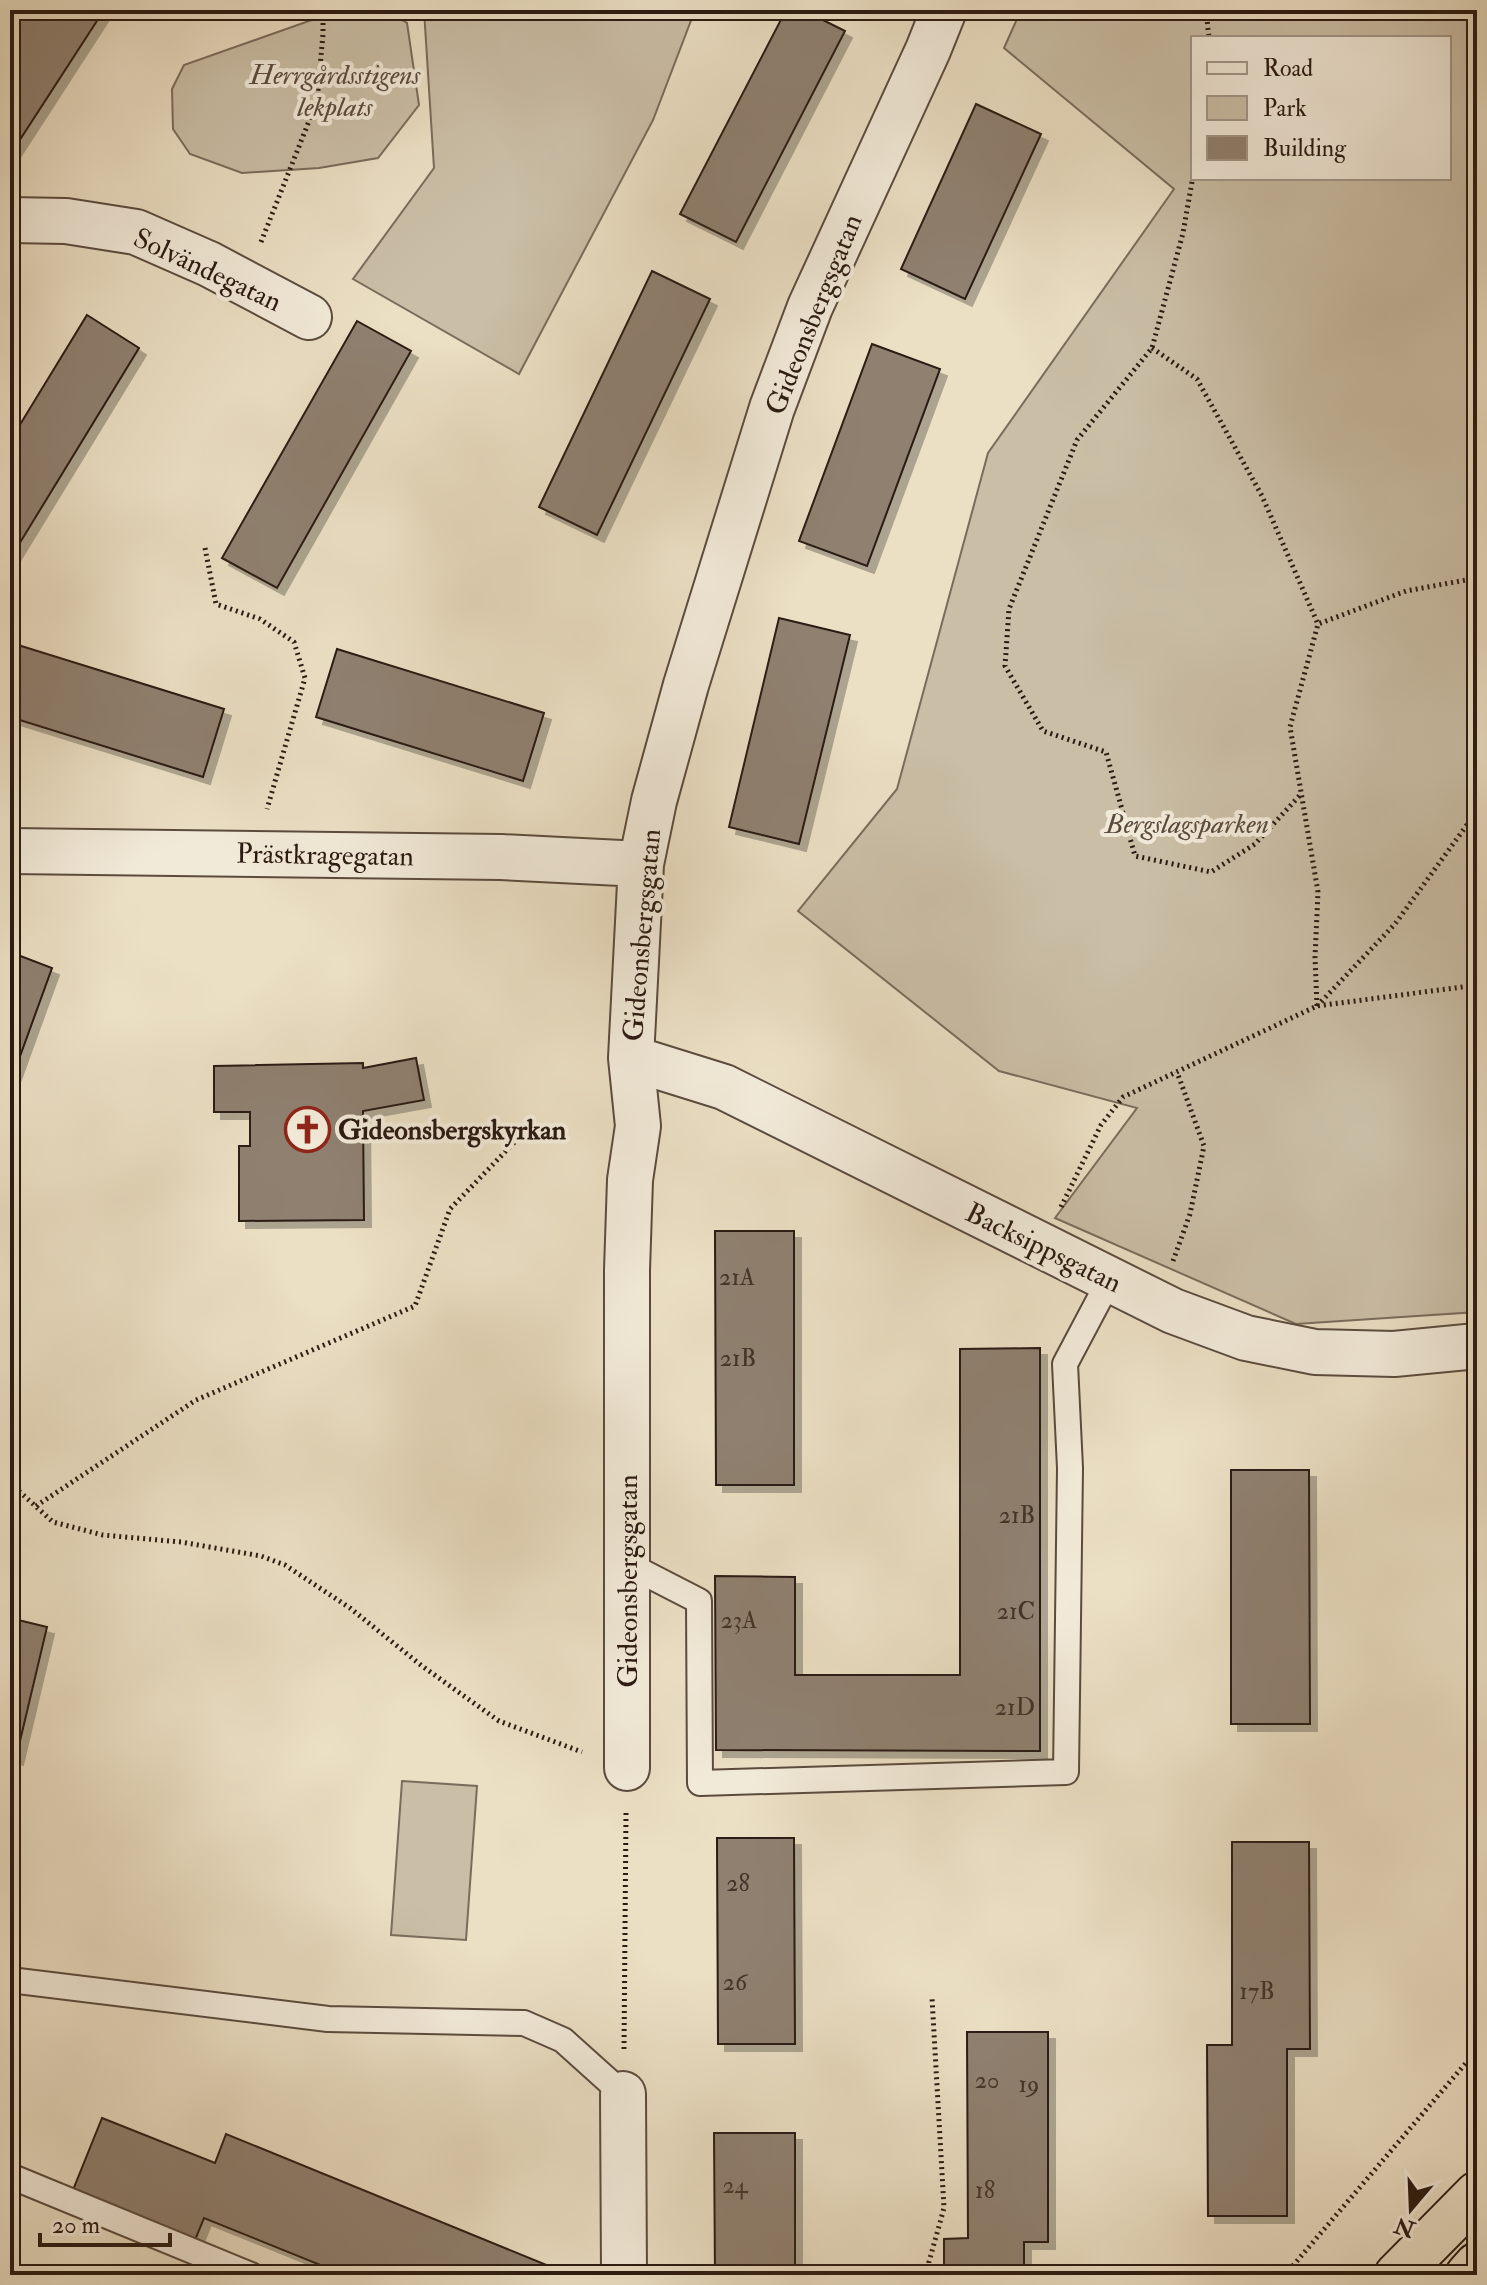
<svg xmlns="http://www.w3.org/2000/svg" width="1487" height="2285" viewBox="0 0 1487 2285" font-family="'IM FELL Double Pica',serif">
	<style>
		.green { fill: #cabea6; stroke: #7a6c5c; stroke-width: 2; fill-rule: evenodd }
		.building { fill: #8f806f; stroke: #2b1a12; stroke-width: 2; filter: url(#shadow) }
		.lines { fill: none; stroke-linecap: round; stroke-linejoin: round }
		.service-casing { stroke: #5b4b3e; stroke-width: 28 }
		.minor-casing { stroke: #5b4b3e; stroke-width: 48 }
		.trunk-casing { stroke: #2b1a12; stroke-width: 48 }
		.path { stroke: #2b1a12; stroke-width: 5; stroke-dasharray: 2 4; stroke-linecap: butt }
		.service { stroke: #f2ead9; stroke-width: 24 }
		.minor { stroke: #f2ead9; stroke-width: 44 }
		.trunk { stroke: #ebdfc4; stroke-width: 44 }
		.labels { text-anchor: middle; stroke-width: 8; stroke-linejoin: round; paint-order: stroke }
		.number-label { font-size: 24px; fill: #443429 }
		.park-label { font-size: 28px; font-style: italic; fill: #5b4b3e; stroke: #f2ead9 }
		.street-label { font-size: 28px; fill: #2b1a12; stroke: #f2ead9 }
		.poi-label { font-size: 28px; font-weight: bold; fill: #2b1a12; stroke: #f2ead9; text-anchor: start }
	</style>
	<defs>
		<filter id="shadow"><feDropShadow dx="7" dy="7" stdDeviation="0" flood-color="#0004"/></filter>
	</defs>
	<rect width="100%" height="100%" fill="#ebdfc4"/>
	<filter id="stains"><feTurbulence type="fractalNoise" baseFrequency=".0025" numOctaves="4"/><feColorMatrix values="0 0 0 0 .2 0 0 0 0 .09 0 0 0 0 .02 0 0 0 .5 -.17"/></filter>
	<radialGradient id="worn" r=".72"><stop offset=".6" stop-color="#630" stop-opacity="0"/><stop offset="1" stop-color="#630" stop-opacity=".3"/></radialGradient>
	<!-- green -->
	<path class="green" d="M340,10h44l23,13 12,82 -41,53 -59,10 -77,5 -52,-19 -17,-25 -1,-40 12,-24z
		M424,10h271l-42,110 -134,254 -166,-95 81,-111z
		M1021,10h456v1302l-181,12 -241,-106 82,-110 -138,-37 -201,-160 99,-122 91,-336 186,-264 -170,-141zM1449,38v140h-256v-140z
		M402,1781l75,5 -11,154 -75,-5z"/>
	<!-- building -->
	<path class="building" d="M11,10h93l-94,145v-143z
		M786,10h17l42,21 -109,211 -56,-28z
		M976,104l65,30 -76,165 -64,-30z
		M652,271l58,28 -113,236 -58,-28z
		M87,315l52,33 -129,211v-118z
		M357,321l54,30 -134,237 -55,-30z
		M872,344l68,25 -73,197 -68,-25z
		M779,618l71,17 -51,209 -70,-17z
		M18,645l206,64 -21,68 -193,-60v-47z
		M337,649l207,64 -21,68 -207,-64z
		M10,952l42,16 -42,116z
		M416,1058l8,42 -61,11 1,109 -125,1v-75h11v-34h-36v-46l149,-3v5z
		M715,1231h79v254h-78z
		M1040,1348v403l-324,-1 -1,-174 80,1v98h165v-326z
		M1231,1470h78l1,254h-79z
		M10,1618l37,9 -31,131 -6,-2z
		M717,1838h77l1,206h-77z
		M1232,1842h77l1,207h-23v167h-79l-1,-171h25z
		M967,2032h81v210h-24v33h-80v-36l24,-1z
		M102,2118l113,45 11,-29 323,132 -4,9h-200l-141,-57 -11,27 -122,-50z
		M714,2133h81v142h-80z"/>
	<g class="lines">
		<defs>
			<path id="service" d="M627,1564l72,37 1,182 366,-11 4,-304 -5,-104 45,-85
				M10,1980l318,39 196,4 39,17 60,54
				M10,2176l241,99"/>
			<path id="minor" d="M10,220l56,1 70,11 73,32 100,53
				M10,851l491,6 140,7
				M631,1058l93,29 449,224 73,27 69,14 79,2 83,-8
				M627,1768v-498l3,-90 8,-54 -7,-68 10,-194 13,-63 32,-116 86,-277 38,-101 118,-257 16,-40
				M623,2094l1,181"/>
			<path id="trunk" d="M1397,2275l80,-81
				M1468,2275l9,-10"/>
		</defs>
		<!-- service casing -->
		<use href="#service" class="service-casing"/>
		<!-- minor casing -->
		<use href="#minor" class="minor-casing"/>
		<!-- trunk casing -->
		<use href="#trunk" class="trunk-casing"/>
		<!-- path -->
		<path class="path" d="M1206,10l3,28
			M1193,176l-10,57 -31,115 -75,92 -68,169 -4,57 38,65 63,21 29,104 76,16 44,-28 47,-51
			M261,242l56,-141 6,-67v-24
			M1152,348l45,31 65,117 56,128
			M205,548l11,56 44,15 34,23 11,36 -38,131
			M1317,1006l-2,-48 3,-66 -28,-165 28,-103 88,-33 71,-13
			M1317,1006l78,-82 82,-113
			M1061,1207l40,-82 22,-28 194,-91 160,-21
			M1173,1261l17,-47 14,-68 -27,-74
			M10,1483l43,39 50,13 78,7 80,14 24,9 65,43 72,58 77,55 83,31
			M36,1506l160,-106 219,-94 35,-97 79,-82
			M624,2049l2,-238
			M929,2275v-13l15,-54 -12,-210
			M1285,2275l192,-225"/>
		<!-- service -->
		<use href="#service" class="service"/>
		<!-- minor -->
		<use href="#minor" class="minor"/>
		<!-- trunk -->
		<use href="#trunk" class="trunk"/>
	</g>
	<!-- icons -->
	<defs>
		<symbol id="church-ring" viewBox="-11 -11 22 22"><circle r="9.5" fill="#f2ead9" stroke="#8f2418" stroke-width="1.5"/><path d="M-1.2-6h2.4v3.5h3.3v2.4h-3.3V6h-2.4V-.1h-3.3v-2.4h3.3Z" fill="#8f2418"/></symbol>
	</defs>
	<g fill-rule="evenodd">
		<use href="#church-ring" x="282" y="1104" width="51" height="51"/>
	</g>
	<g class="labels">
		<!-- number labels -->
		<g class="number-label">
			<text x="737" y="1285">21A</text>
			<text x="738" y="1366">21B</text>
			<text x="1017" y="1523">21B</text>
			<text x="1016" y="1619">21C</text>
			<text x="739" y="1628">23A</text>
			<text x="1015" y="1715">21D</text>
			<text x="738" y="1891">28</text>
			<text x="735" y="1990">26</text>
			<text x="1257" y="1999">17B</text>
			<text x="987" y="2088">20</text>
			<text x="1029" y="2092">19</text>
			<text x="735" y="2193">24</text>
			<text x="985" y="2198">18</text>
		</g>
		<!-- park labels -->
		<g class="park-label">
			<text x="335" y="84">Herrgårdsstigens<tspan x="335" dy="32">lekplats</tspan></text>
			<text x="1187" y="833">Bergslagsparken</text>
		</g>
		<!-- street labels -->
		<g class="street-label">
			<text transform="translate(208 269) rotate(25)" y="10">Solvändegatan</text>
			<text transform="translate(813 314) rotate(-68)" y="10">Gideonsbergsgatan</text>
			<text transform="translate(325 854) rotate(1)" y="10">Prästkragegatan</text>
			<text transform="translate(641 935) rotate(-85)" y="10">Gideonsbergsgatan</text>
			<text transform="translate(1044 1247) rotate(26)" y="10">Backsippsgatan</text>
			<text transform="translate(627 1581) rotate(-90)" y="10">Gideonsbergsgatan</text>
		</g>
		<!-- poi labels -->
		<g class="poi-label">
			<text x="338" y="1139">Gideonsbergskyrkan</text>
		</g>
	</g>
	<!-- margin -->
	<rect width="1487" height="2285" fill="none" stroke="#ebdfc4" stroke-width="40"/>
	<rect x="12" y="12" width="1463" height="2261" fill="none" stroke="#2b1a12" stroke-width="4"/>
	<rect x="20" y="20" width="1447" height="2245" fill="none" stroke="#2b1a12" stroke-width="2"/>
	<!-- legend -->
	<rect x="1191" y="36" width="260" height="144" fill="#f2ead9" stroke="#a29789" stroke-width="2"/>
	<rect x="1207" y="62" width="40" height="12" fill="#f2ead9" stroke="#a29789" stroke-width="2"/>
	<text x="1263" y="76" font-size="24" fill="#2b1a12">Road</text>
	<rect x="1207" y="96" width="40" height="24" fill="#cabea6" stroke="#a29789" stroke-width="2"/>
	<text x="1263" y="116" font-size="24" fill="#2b1a12">Park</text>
	<rect x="1207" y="136" width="40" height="24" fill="#8f806f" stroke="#a29789" stroke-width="2"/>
	<text x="1263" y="156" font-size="24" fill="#2b1a12">Building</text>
	<!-- north arrow -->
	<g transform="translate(1411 2209) rotate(199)" stroke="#f2ead9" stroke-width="6" paint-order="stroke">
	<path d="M0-6L14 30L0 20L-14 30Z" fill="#2b1a12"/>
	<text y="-12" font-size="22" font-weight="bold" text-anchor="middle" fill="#2b1a12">N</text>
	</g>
	<!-- scale -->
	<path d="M40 2233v12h130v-12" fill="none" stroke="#2b1a12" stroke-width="4"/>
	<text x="52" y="2233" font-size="24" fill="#2b1a12" stroke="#f2ead9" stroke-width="6" paint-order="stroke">20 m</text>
	<rect width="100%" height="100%" filter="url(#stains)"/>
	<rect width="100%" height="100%" fill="url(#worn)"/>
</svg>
